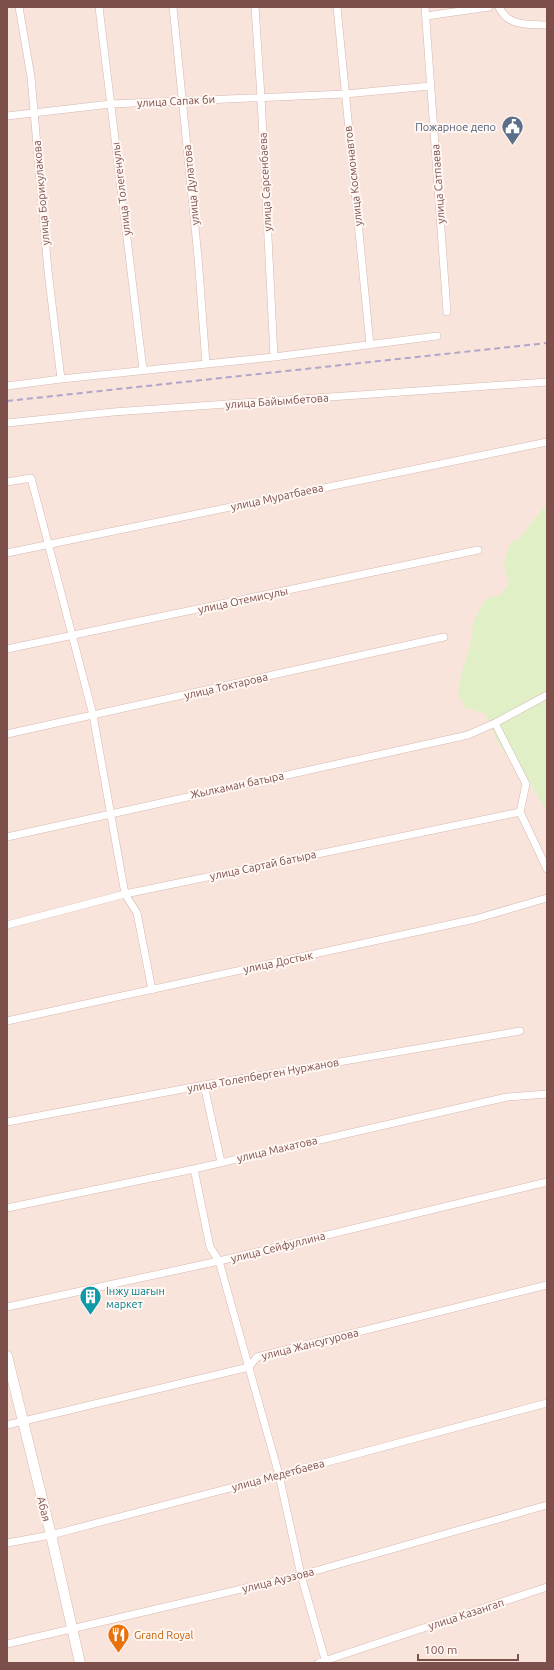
<svg xmlns="http://www.w3.org/2000/svg" width="554" height="1670" viewBox="0 0 554 1670" font-family="Ubuntu,sans-serif">
	<style>
		.residential { fill: #f9e4db }
		.green { fill: #e1efc6 }
		.lines { fill: none; stroke-linecap: round; stroke-linejoin: round }
		.street-casing { stroke: #d5b7b1; stroke-width: 8 }
		.secondary-casing { stroke: #dbb8b0; stroke-width: 11 }
		.street { stroke: #fff; stroke-width: 7 }
		.secondary { stroke: #fff; stroke-width: 10 }
		.rail { stroke: #b0a5cb; stroke-width: 2; stroke-dasharray: 6 4; stroke-linecap: butt }
		.labels { text-anchor: middle; stroke-width: 4; stroke-linejoin: round; paint-order: stroke }
		.street-label { font-size: 11px; fill: #7d4f4a; stroke: #fff7f3 }
		.service-label { font-size: 11px; fill: #4e5e75; stroke: #fff7f3; text-anchor: end }
		.culture-label { font-size: 11px; fill: #0d838f; stroke: #fff7f3; text-anchor: start }
		.food-label { font-size: 11px; fill: #c56008; stroke: #fff7f3; text-anchor: start }
	</style>
	<rect width="100%" height="100%" fill="#fef2eb"/>
	<!-- residential -->
	<path class="residential" d="M7,7h540v1656h-540z"/>
	<!-- green -->
	<path class="green" d="M547,503v309l-18,-31 -30,-36 -13,-31 -20,-6 -8,-14 4,-23 8,-24 3,-24 12,-23 16,-6 8,-10 -5,-20 6,-21 9,-4z"/>
	<g class="lines">
		<defs>
			<path id="street" d="M19,7l12,70 17,194 13,108
				M99,7l44,363
				M173,7l25,250 8,107
				M255,7l6,90 13,260
				M337,7l33,338
				M425,7l22,305
				M499,7c9,20 29,17 48,18
				M426,16l63,-9
				M7,116l104,-12 234,-10 85,-8
				M7,386l54,-7 213,-22 163,-21
				M7,423l106,-11 434,-30
				M7,482l24,-4 62,237 32,179 12,19 15,77
				M7,553l540,-111
				M7,649l471,-99
				M495,723l52,-28
				M7,734l437,-97
				M7,837l461,-102 27,-12 31,61 -6,28 27,57
				M7,925l118,-31 395,-82
				M7,1021l468,-102 72,-21
				M204,1085l17,77
				M7,1122l197,-37 316,-54
				M194,1169l16,78 9,14 60,214 22,100 25,88
				M7,1208l187,-39 313,-72 40,-3
				M7,1307l212,-46 328,-79
				M7,1425l242,-58 8,-10 290,-72
				M7,1543l44,-8 228,-60 268,-72
				M7,1644l294,-69 246,-70
				M318,1663l229,-76"/>
			<path id="secondary" d="M7,1356l44,179 29,128"/>
		</defs>
		<!-- street casing -->
		<use href="#street" class="street-casing"/>
		<!-- secondary casing -->
		<use href="#secondary" class="secondary-casing"/>
		<!-- street -->
		<use href="#street" class="street"/>
		<!-- secondary -->
		<use href="#secondary" class="secondary"/>
		<!-- rail -->
		<path class="rail" d="M7,401l540,-58"/>
	</g>
	<!-- icons -->
	<defs>
		<symbol id="civic-pin" viewBox="-11 -11 22 30"><path d="M0 17L-7.5 6A9.5 9.5 0 1 1 7.5 6Z" fill="#5c6f8a" stroke="#fff7f3"/><path d="M-.6-6.5H3V-4.5H.6V-3L4-1V1h2V6H-6V1h2V-1L-.6-3ZM-1.2 2.5V6h2.4V2.5Z" fill="#fff"/></symbol>
		<symbol id="building-pin" viewBox="-11 -11 22 30"><path d="M0 17L-7.5 6A9.5 9.5 0 1 1 7.5 6Z" fill="#0f9aa8" stroke="#fff7f3"/><path d="M-4-6H4V6H1V3H-1V6H-4ZM-2.5-4.3h1.7v1.8h-1.7ZM.8-4.3h1.7v1.8H.8ZM-2.5-1h1.7V.8h-1.7ZM.8-1h1.7V.8H.8Z" fill="#fff"/></symbol>
		<symbol id="restaurant-pin" viewBox="-11 -11 22 30"><path d="M0 17L-7.5 6A9.5 9.5 0 1 1 7.5 6Z" fill="#e8710a" stroke="#fff7f3"/><path d="M-5-6h1v4h1v-4h1v4h1v-4h1v5L-1.5 .5V6h-2V.5L-5-1ZM5-6V6H3V1.5H1.5Q1.5-4 5-6Z" fill="#fff"/></symbol>
	</defs>
	<g fill-rule="evenodd">
		<use href="#civic-pin" x="500" y="114" width="25" height="34"/>
		<use href="#building-pin" x="78" y="1284" width="25" height="34"/>
		<use href="#restaurant-pin" x="106" y="1622" width="25" height="34"/>
	</g>
	<g class="labels">
		<!-- street labels -->
		<g class="street-label">
			<text transform="translate(176 101) rotate(-3)" y="4">улица Сапак би</text>
			<text transform="translate(353 176) rotate(-96)" y="4">улица Космонавтов</text>
			<text transform="translate(265 182) rotate(-93)" y="4">улица Сарсенбаева</text>
			<text transform="translate(438 184) rotate(-94)" y="4">улица Сатпаева</text>
			<text transform="translate(191 185) rotate(-96)" y="4">улица Дулатова</text>
			<text transform="translate(121 189) rotate(-97)" y="4">улица Толегенулы</text>
			<text transform="translate(41 193) rotate(-95)" y="4">улица Борикулакова</text>
			<text transform="translate(277 401) rotate(-4)" y="4">улица Байымбетова</text>
			<text transform="translate(277 497) rotate(-12)" y="4">улица Муратбаева</text>
			<text transform="translate(243 600) rotate(-12)" y="4">улица Отемисулы</text>
			<text transform="translate(226 686) rotate(-13)" y="4">улица Токтарова</text>
			<text transform="translate(237 785) rotate(-12)" y="4">Жылкаман батыра</text>
			<text transform="translate(263 865) rotate(-12)" y="4">улица Сартай батыра</text>
			<text transform="translate(278 962) rotate(-12)" y="4">улица Достык</text>
			<text transform="translate(263 1075) rotate(-10)" y="4">улица Толепберген Нуржанов</text>
			<text transform="translate(277 1149) rotate(-13)" y="4">улица Махатова</text>
			<text transform="translate(278 1247) rotate(-14)" y="4">улица Сейфуллина</text>
			<text transform="translate(310 1344) rotate(-14)" y="4">улица Жансугурова</text>
			<text transform="translate(278 1475) rotate(-15)" y="4">улица Медетбаева</text>
			<text transform="translate(44 1509) rotate(76)" y="4">Абая</text>
			<text transform="translate(278 1580) rotate(-14)" y="4">улица Ауэзова</text>
			<text transform="translate(466 1614) rotate(-18)" y="4">улица Казангап</text>
		</g>
		<!-- service labels -->
		<g class="service-label">
			<text x="496" y="131">Пожарное депо</text>
		</g>
		<!-- culture labels -->
		<g class="culture-label">
			<text x="106" y="1295">Інжу шағын<tspan x="106" dy="13">маркет</tspan></text>
		</g>
		<!-- food labels -->
		<g class="food-label">
			<text x="134" y="1639">Grand Royal</text>
		</g>
	</g>
	<!-- border -->
	<rect width="554" height="1670" fill="none" stroke="#7d4f4a" stroke-width="16"/>
	<!-- scale -->
	<path d="M418 1654v6h100v-6" fill="none" stroke="#7d4f4a" stroke-width="2"/>
	<text x="424" y="1654" font-size="12" fill="#7d4f4a" stroke="#fff7f3" stroke-width="3" paint-order="stroke">100 m</text>
</svg>
